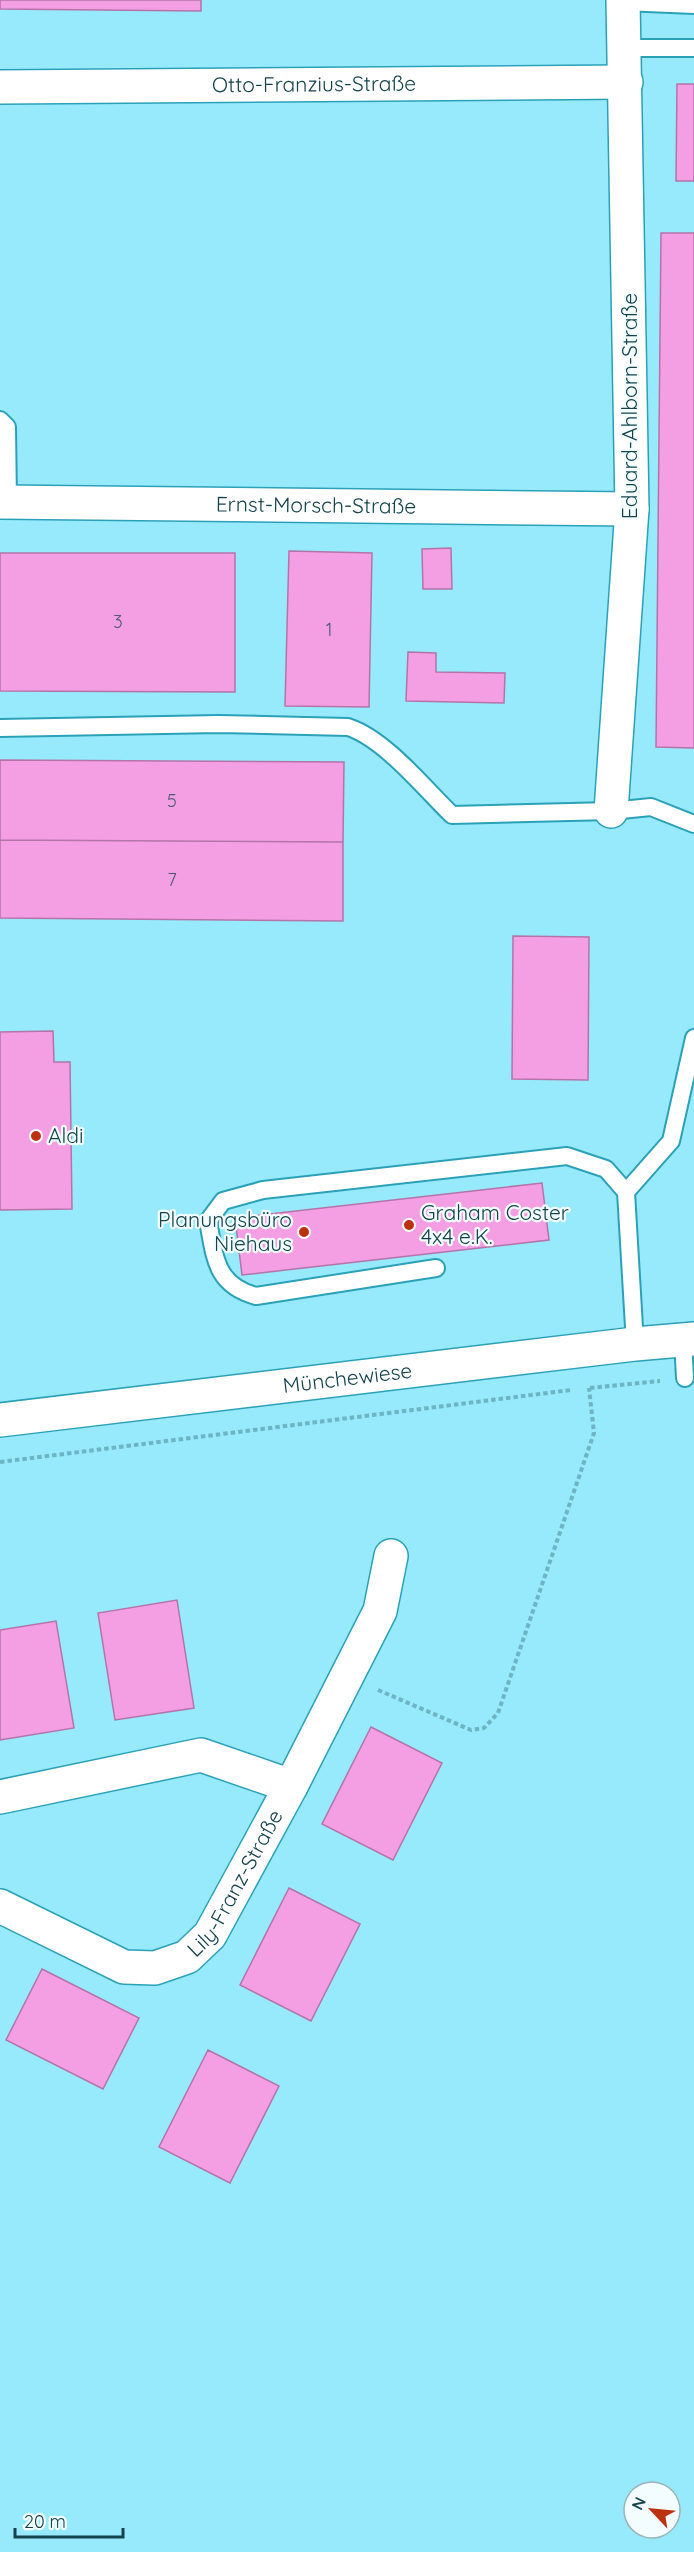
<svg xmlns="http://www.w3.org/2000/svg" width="694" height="2552" viewBox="0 0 694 2552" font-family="Quicksand,sans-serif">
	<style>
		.building { fill: #f49fe4; stroke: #b474a8; stroke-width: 1.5 }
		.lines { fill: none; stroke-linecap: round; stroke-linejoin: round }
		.service-casing { stroke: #2ba1b8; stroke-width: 20 }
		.minor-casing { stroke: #2ba1b8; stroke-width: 36 }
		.secondary-casing { stroke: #2ba1b8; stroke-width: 36 }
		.path { stroke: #6db4c4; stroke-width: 4; stroke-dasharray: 4.5 3; stroke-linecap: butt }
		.service { stroke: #fff; stroke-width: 16 }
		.minor { stroke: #fff; stroke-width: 33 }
		.secondary { stroke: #fff; stroke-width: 33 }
		.poi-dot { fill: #bc3210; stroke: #f3fdff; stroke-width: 2 }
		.labels { text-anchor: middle; stroke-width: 4.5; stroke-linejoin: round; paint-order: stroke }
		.number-label { font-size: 18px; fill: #4c5a73 }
		.street-label { font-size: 21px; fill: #14434d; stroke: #f3fdff }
		.poi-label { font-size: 21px; fill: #14434d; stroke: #f3fdff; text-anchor: start }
	</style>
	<rect width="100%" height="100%" fill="#97e9fc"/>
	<!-- building -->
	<path class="building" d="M0,0h201v11l-201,-2z
		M677,84h17v97h-18z
		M661,233h33v515l-38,-1z
		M451,548l1,41h-29l-1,-40z
		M289,551l83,2 -3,154 -84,-1z
		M0,553h235v139l-235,-1z
		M408,652l28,1v19l69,1 -1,30 -98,-2z
		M0,760l344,2 -1,80 -343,-2z
		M0,840l343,2v79l-343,-3z
		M513,936l76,1 -1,143 -76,-1z
		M53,1031l1,31h16l2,147 -72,1v-178z
		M542,1183l7,57 -307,35 -7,-57z
		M177,1600l17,108 -79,12 -17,-107z
		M56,1621l18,107 -74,12v-110z
		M371,1727l71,36 -49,97 -71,-36z
		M289,1888l71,36 -49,97 -71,-36z
		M42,1969l97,49 -36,71 -97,-49z
		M208,2050l71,36 -49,97 -71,-36z"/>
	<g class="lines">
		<defs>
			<path id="service" d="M623,2l71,3
				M625,48h69
				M0,420l7,7 1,75
				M0,728l219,-4 129,3c37,12 76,61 104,88l159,-4 40,-4 43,17
				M626,1192l45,-51 23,-103
				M436,1268l-180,28c-41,-11 -41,-39 -48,-75l15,-20 40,-11 304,-34 39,13 20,23 9,152
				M683,1340l2,38"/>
			<g id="minor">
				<path id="s1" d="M0,87l626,-5"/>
				<path id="s2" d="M0,502l632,7"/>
				<path d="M611,811l21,-302 -9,-509"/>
				<path d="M0,1797l201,-42 90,31"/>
				<path id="s3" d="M0,1906l124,61 31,1 32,-11 23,-22 81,-149 89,-175 11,-55"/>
			</g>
			<g id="secondary">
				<path id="s4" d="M0,1420l635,-76 59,-5"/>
			</g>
		</defs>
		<!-- service casing -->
		<use href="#service" class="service-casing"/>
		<!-- minor casing -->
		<use href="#minor" class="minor-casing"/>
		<!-- secondary casing -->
		<use href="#secondary" class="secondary-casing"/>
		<!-- path -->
		<path class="path" d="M590,1388l70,-7
			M0,1462l571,-72
			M378,1690l93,40 13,-2 14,-15 96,-280 -5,-45"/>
		<!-- service -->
		<use href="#service" class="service"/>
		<!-- minor -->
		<use href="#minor" class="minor"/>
		<!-- secondary -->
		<use href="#secondary" class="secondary"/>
	</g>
	<!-- markers -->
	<g class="poi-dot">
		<circle cx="36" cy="1136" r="6"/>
		<circle cx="409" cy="1225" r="6"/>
		<circle cx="304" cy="1232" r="6"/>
	</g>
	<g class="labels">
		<!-- number labels -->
		<g class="number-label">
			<text x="118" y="628">3</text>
			<text x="329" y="636">1</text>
			<text x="172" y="807">5</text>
			<text x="172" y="886">7</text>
		</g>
		<!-- street labels -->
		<g class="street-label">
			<text dy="7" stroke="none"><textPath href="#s1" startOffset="314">Otto-Franzius-Straße</textPath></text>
			<text transform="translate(630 406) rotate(-90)" y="7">Eduard-Ahlborn-Straße</text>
			<text dy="7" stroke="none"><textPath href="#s2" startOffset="316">Ernst-Morsch-Straße</textPath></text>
			<text dy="7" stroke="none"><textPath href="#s4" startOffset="350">Münchewiese</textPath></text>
			<text dy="7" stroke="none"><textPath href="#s3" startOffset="292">Lily-Franz-Straße</textPath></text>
		</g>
		<!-- poi labels -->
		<g class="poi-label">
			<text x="48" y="1143">Aldi</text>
			<text x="421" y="1220">Graham Coster<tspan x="421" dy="24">4x4 e.K.</tspan></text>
			<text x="292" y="1227" text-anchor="end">Planungsbüro<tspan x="292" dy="24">Niehaus</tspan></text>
		</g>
	</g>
	<!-- north arrow -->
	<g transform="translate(652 2510) rotate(296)"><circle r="28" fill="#f3fdff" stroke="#9ab3b8" stroke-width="1.5"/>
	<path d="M0-4.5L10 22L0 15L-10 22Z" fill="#bc3210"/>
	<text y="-9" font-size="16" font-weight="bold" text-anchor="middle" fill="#14434d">N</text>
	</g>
	<!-- scale -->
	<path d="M15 2528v9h108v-9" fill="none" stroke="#14434d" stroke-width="3"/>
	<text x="24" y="2528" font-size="18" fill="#14434d" stroke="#f3fdff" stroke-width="4.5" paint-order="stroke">20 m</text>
</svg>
